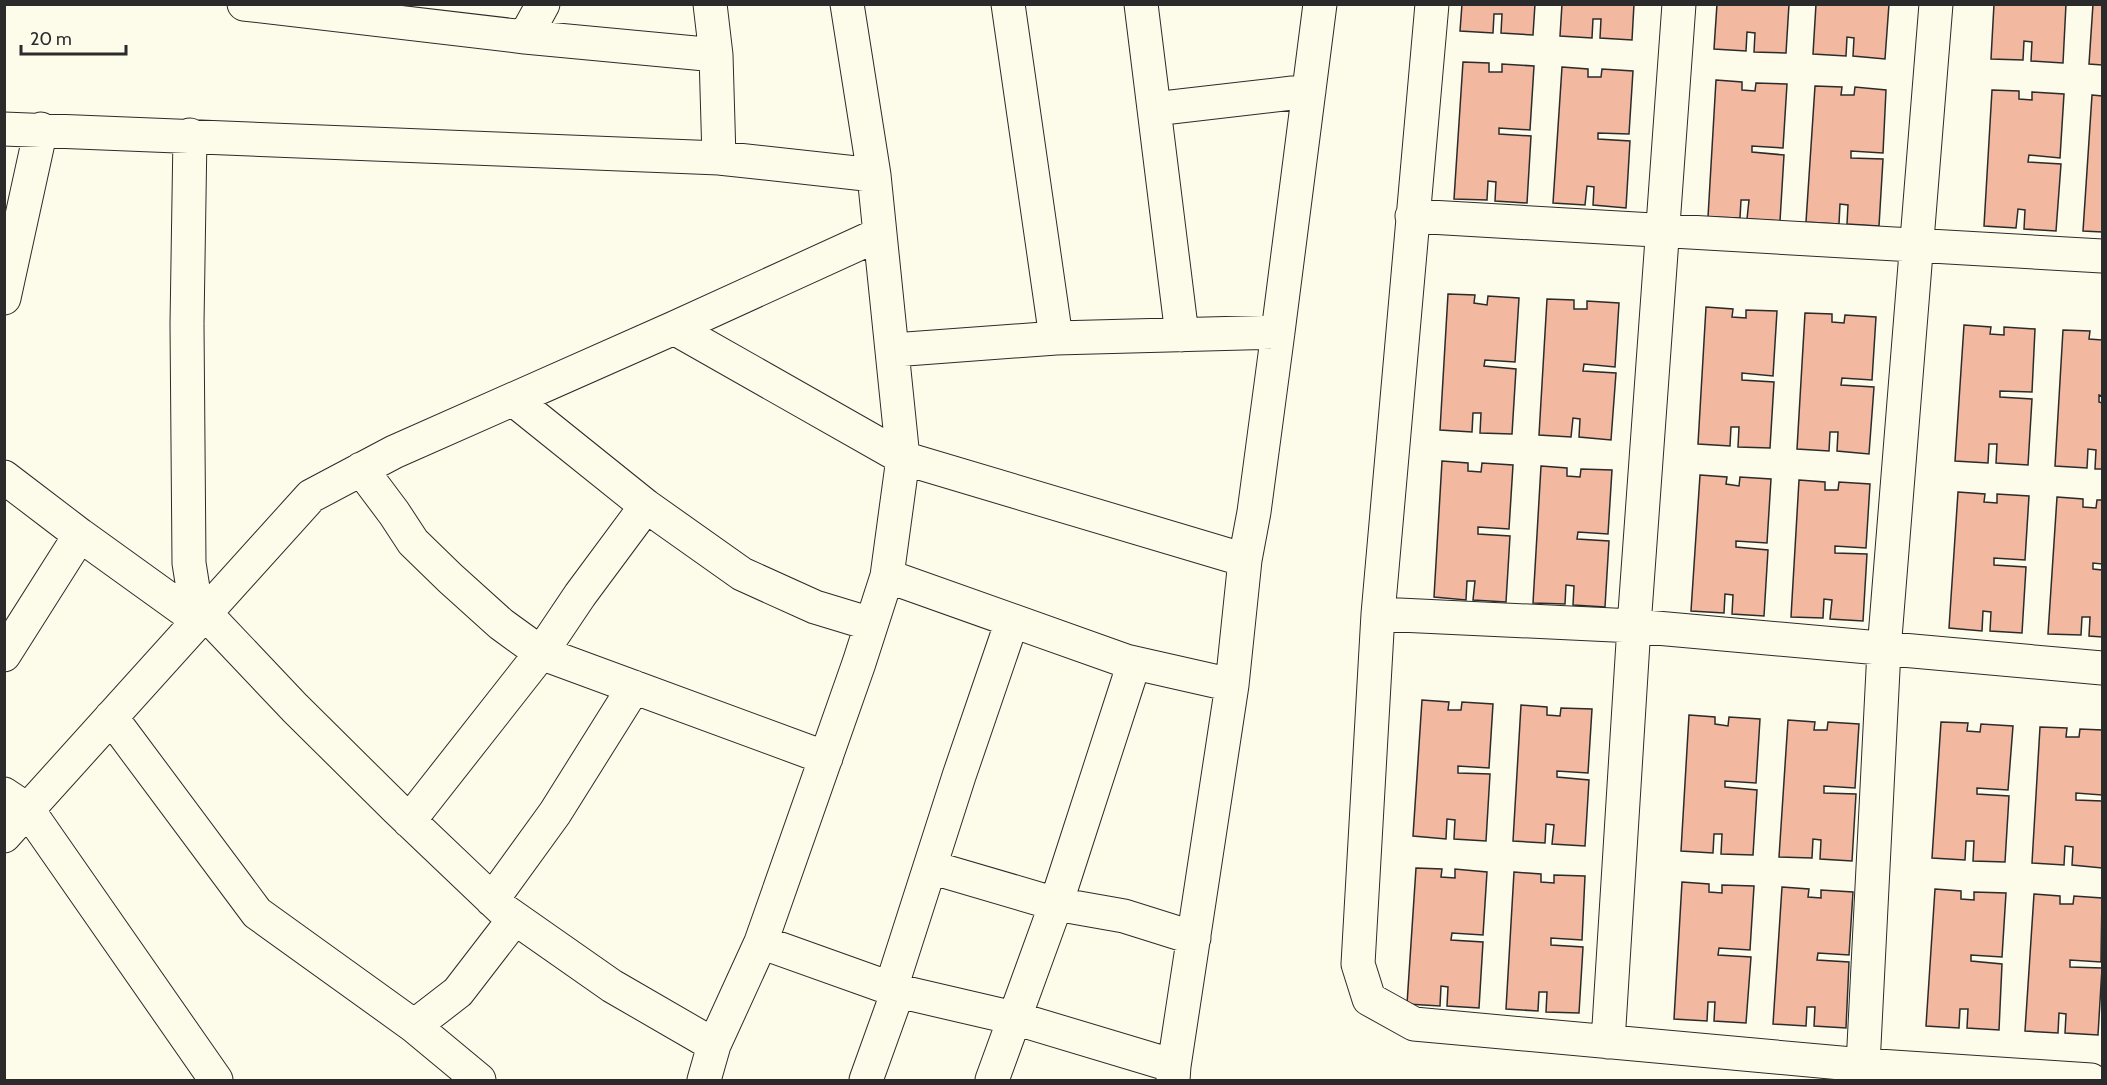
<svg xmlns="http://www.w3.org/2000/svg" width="2107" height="1085" viewBox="0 0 2107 1085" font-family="Cabin,sans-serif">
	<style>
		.building { fill: #f2b8a0; stroke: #2b2b2b; stroke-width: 1.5 }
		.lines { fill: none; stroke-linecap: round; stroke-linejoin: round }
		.minor-casing { stroke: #2b2b2b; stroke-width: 35 }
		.minor { stroke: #fdfbea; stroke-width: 33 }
	</style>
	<rect width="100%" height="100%" fill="#fdfbea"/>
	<!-- building -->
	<path class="building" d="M1462,4h73l-2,31 -32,-2 1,-19h-8l-1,19 -33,-2z
		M1562,4h72l-2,36 -32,-2 1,-19h-8l-1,19 -32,-2z
		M1717,4h72l-3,49 -32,-1 1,-19 -8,-1 -1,19 -32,-2z
		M1816,4h73l-4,55 -32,-3 1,-18 -7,-1 -1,19 -33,-2z
		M1994,4h72l-3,59 -32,-2 1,-19 -8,-1 -1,19 -32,-1z
		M2093,4h9v61l-13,-1z
		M1463,62l26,1v9h13v-8l32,2 -4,64 -31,-2v6l32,2 -4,67 -32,-2 1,-19 -8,-1 -1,19 -33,-1z
		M1562,67l26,2v8h13l1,-8 31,2 -4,63 -31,-1v6l32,2 -4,67 -33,-3 1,-18 -7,-1 -2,19 -32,-2z
		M1716,80l26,2v8l13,1 1,-8 31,1 -4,64 -31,-2v6l32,3 -4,66 -33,-2 2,-19h-8l-1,18 -32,-1z
		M1815,86l27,1 -1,8h13l1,-8 31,3 -3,63 -32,-2v7l32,1 -4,67 -32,-2 1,-19 -8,-1 -1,20 -33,-2z
		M1992,90l27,1v8l13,1v-8l32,2 -4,64 -31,-3 -1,7 33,2 -5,67 -32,-2 1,-19 -7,-1 -2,19 -32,-2z
		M2092,95l10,1v136l-19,-1z
		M1448,294l27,1 -1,8 13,2 1,-9 31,2 -4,64 -30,-2 -1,6 32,3 -4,65 -32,-1 1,-20h-8l-1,19 -32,-2z
		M1547,299l27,1v9h13v-8l32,2 -4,64 -31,-3 -1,7 33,2 -5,67 -32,-3 1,-18 -7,-1 -2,19 -32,-2z
		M1706,307l27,2 -1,8 14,1v-8l31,1 -4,65 -31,-3v7l32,2 -4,66 -32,-1 1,-20h-8l-1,19 -32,-2z
		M1805,313l27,1v8l12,1 1,-8 31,2 -4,63 -30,-2 -1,7 33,2 -5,67 -32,-3 1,-19h-8l-1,19 -32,-2z
		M1964,325l27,2 -1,7 14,1v-8l31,2 -3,63 -32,-1v6l32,2 -4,66 -32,-2 1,-19h-8l-1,19 -33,-2z
		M2063,330l27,1 -1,8 13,1v-4v60l-3,-1v7l3,1v66h-7l1,-19 -8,-1 -1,19 -32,-2z
		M1442,461l26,2v8l13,1 1,-9 31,2 -4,64 -31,-2v7l32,2 -4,66 -33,-2 2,-19h-8l-1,19 -32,-3z
		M1541,466l26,2v8l13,1 1,-8 31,1 -4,64 -30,-2 -1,7 32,2 -4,66 -32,-2 1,-19 -8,-1 -1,19 -32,-1z
		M1700,475l27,2 -1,7 13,2 1,-9 31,2 -4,64 -31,-2v6l32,3 -4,66 -32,-2 1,-19 -8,-1 -1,19 -33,-2z
		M1799,480l26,2v8h13l1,-8 31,2 -4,64 -31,-2v7l32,1 -4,67 -33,-2 2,-19 -8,-1 -1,19 -32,-1z
		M1958,492l27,2 -1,8 13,1v-9l32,2 -4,64 -31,-2v7l32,2 -4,66 -32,-2 1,-19 -8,-1 -1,20 -33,-3z
		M2057,497l26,2v8l13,1 1,-8h5v64l-9,-1v6l9,1v67l-13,-1 1,-19h-8l-1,18 -33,-1z
		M1422,700l27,2 -1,8h13l1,-8 31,2 -4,64 -31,-2v7l32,1 -4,67 -32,-2 1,-19 -8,-1 -1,20 -33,-3z
		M1521,705l26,2v8l13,1 1,-8 31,1 -4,64 -31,-2v6l32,3 -4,66 -33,-2 2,-19 -8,-1 -1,19 -32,-2z
		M1689,715l26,2v7l13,2 1,-9 31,2 -4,64 -31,-2v6l32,3 -4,65 -32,-1 1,-20h-8l-1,19 -32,-2z
		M1788,720l27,2 -1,8h13l1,-8 31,2 -4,64 -31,-2v7l32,1 -4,67 -32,-2 1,-19 -8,-1 -1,19 -33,-1z
		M1941,722l27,1 -1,8 13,1 1,-8 32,2 -5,64 -31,-2v6l32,2 -4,66 -32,-1 1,-20h-8l-1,19 -33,-2z
		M2040,727l27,1 -1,9h13l1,-8 22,1v65l-26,-2v7l26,1v67l-30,-3 1,-18 -8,-1 -1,19 -32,-2z
		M1416,868l26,1 -1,8 14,1v-9l32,3 -4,63 -31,-2 -1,7 32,2 -4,66 -32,-2 1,-19 -7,-1 -1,20 -33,-2z
		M1514,872l27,2v8l13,1v-8l31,1 -3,64 -31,-2v7l32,2 -4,66 -33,-1 1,-20h-8l-1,19 -32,-2z
		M1682,882l27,2v8l13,1v-8l32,1 -4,64 -31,-2 -1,7 33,2 -5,66 -32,-2 1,-19h-7l-1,19 -33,-2z
		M1782,887l27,2 -1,8 13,1v-8l32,2 -4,63 -31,-2 -1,7 32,2 -3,66 -32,-2 1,-19h-8l-1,19 -33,-2z
		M1935,889l26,2v8l13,1v-8l32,1 -4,64 -31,-2v6l31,3 -3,66 -32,-2 1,-19h-8l-1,19 -33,-2z
		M2034,894l26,2v8h13l1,-8 28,2 -1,64 -31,-2v7l32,1 -4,67 -33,-2 1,-19 -7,-1 -1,20 -33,-2z"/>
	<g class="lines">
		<defs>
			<path id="minor" d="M244,4l281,33 191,18
				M710,4l6,51 3,103
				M847,4l27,171
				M1008,4l48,334
				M1141,4l41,331
				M1432,4l-54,610 -20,350 11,35 45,25 449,41 228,15
				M525,37l18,-33
				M1154,109l155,-18
				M4,129l715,29 155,17 6,59 -206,94 -280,124 -83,44 -307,340
				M190,135l-3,189 2,239 9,57
				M1412,216l690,40
				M880,234l23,224
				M4,298l37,-169
				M674,328l229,130
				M1278,332l42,-328
				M893,350l163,-12 222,-6 -24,180 -9,48
				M514,400l132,106 96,68 73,33 56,17
				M361,469l33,44 19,29 37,36 51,46 40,29 -132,168
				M4,477l76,58 118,85
				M646,506l-66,89 -39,58 285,105
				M887,576l239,85 106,24
				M205,613l90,95 102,101 105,100 110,77 102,59 -10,35
				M1378,614l256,12 468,42
				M4,655l76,-120
				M111,717l146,196 157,113 65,54
				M4,794l24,16 188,270
				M930,867l126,37 78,-241
				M492,900l63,-87 79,-126
				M761,942l98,-279 28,-87 16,-118 342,102 -13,125 -58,381
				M891,988l68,-212 53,-155
				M414,1026l44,-34 57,-74
				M1608,1042l26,-416 45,-622
				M714,1045l47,-103 137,49
				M1863,1065l21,-415 52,-646
				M866,1080l32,-89 116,27 160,48 -1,14
				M992,1080l64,-176 68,12 70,22"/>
		</defs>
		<!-- minor casing -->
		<use href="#minor" class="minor-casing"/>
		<!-- minor -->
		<use href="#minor" class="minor"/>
	</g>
	<!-- border -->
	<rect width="2107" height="1085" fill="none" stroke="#2b2b2b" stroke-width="12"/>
	<!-- scale -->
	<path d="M21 45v9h105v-9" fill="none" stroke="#2b2b2b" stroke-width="3"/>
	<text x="30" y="45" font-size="18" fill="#2b2b2b" stroke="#fdfbea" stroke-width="4.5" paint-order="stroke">20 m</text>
</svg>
